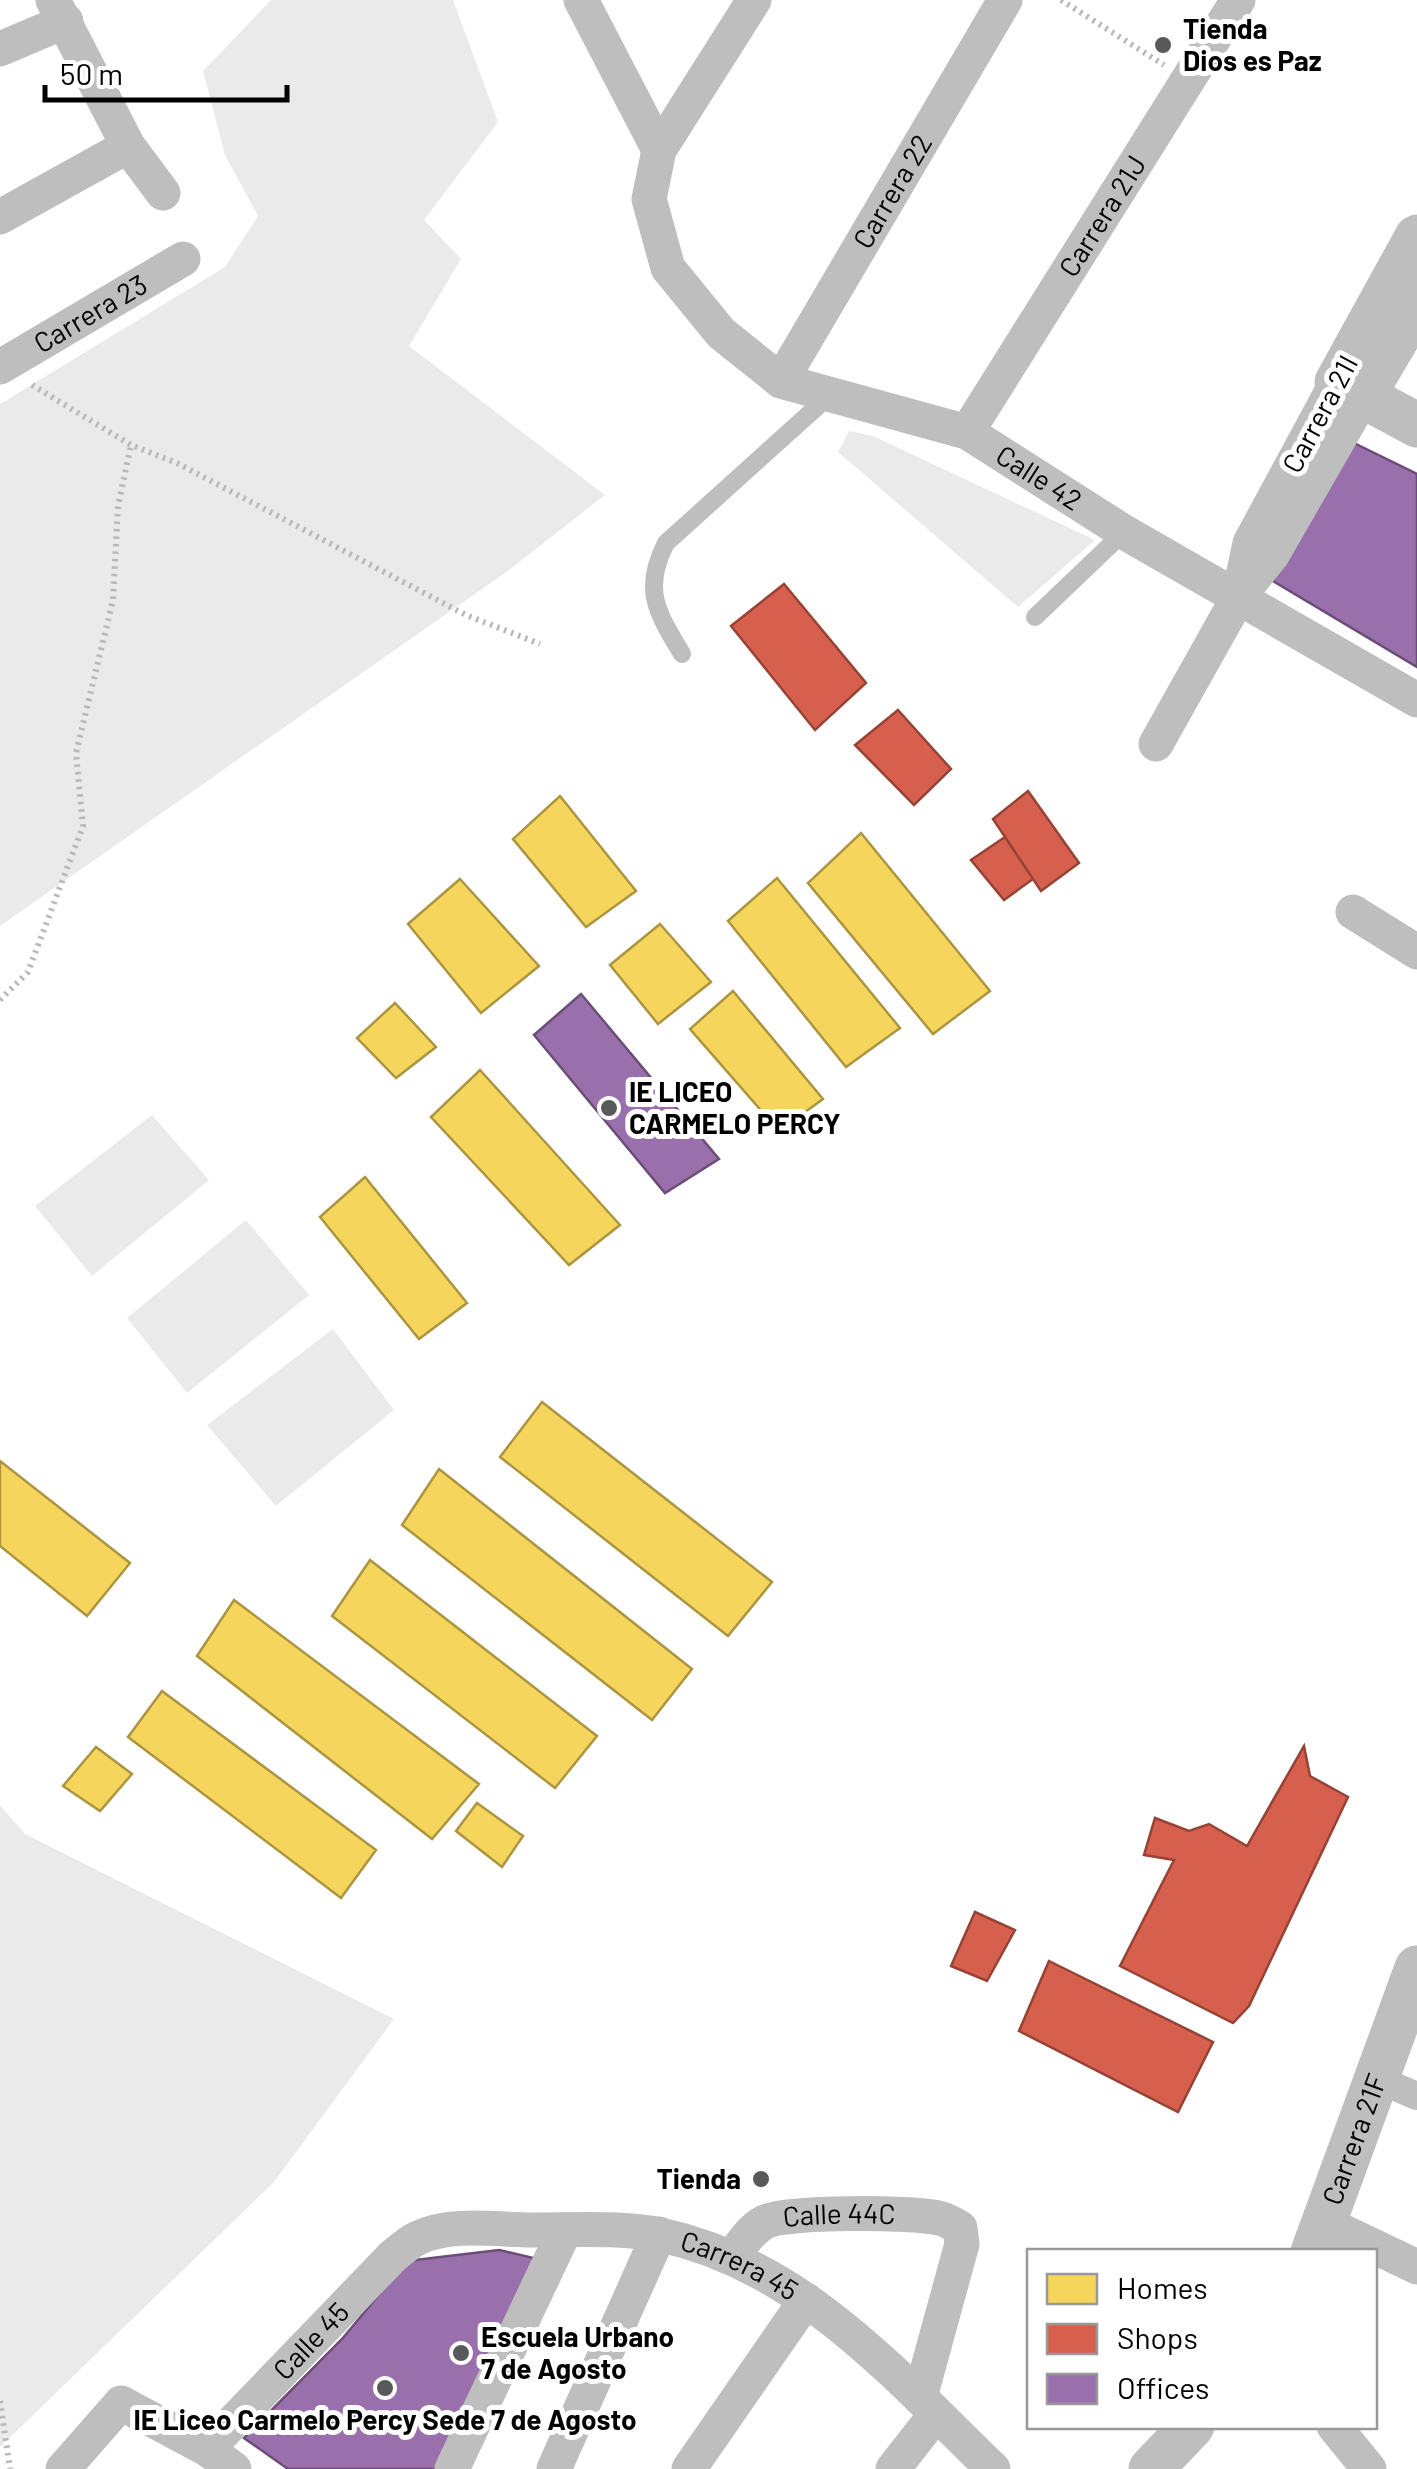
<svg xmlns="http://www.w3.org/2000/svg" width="1417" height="2469" viewBox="0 0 1417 2469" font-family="Barlow,sans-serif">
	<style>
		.green { fill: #eaeaea }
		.homes { fill: #f6d55c; stroke: #ac9540; stroke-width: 2.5 }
		.shops { fill: #d6604d; stroke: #964336; stroke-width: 2.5 }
		.offices { fill: #9970ab; stroke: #6b4e78; stroke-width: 2.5 }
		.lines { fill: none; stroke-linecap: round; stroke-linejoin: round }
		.path { stroke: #b8b8b8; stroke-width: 6; stroke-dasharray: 2.5 5; stroke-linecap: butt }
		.service { stroke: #bebebe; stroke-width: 18 }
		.pedestrian { stroke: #bebebe; stroke-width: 28 }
		.minor { stroke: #bebebe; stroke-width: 35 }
		.tertiary { stroke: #bebebe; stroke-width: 45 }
		.poi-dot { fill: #595959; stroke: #fff; stroke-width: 4 }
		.labels { text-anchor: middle; stroke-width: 10; stroke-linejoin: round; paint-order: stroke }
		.poi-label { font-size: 28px; font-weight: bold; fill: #000; stroke: #fff; text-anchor: start }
		.street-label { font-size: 28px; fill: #000; stroke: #fff }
	</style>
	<rect width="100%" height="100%" fill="#fff"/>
	<!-- green -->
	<path class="green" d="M271,0h182l45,122 -74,98 37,39 -52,87 196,149 -100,78 -505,353v-522l225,-137 33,-51 -33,-61 -22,-84z
		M849,431l24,5 222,104 -77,67 -180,-155z
		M152,1115l57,65 -117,96 -57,-70z
		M246,1220l63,75 -122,98 -60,-75z
		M333,1329l61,81 -118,96 -69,-81z
		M0,1805l25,29 369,185 -120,163 -274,265z"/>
	<!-- homes -->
	<path class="homes" d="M560,796l76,95 -50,36 -73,-88z
		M861,833l129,158 -57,43 -125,-151z
		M777,878l123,150 -54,39 -118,-146z
		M460,879l79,87 -58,47 -73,-89z
		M660,924l51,58 -53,42 -48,-59z
		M733,991l90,108 -44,32 -89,-102z
		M395,1003l41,44 -40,31 -39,-40z
		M480,1070l140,155 -51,40 -138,-148z
		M365,1177l102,126 -48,36 -99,-122z
		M542,1402l230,180 -44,54 -228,-179z
		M0,1461l130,102 -43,53 -87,-70z
		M439,1469l253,200 -40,51 -250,-195z
		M370,1560l227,176 -42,52 -223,-172z
		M234,1600l245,184 -47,55 -235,-183z
		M162,1691l214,159 -35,48 -213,-161z
		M96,1747l36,27 -32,37 -37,-25z
		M477,1803l46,33 -21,31 -46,-36z"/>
	<!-- shops -->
	<path class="shops" d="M784,584l82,99 -51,47 -84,-104z
		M898,710l53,59 -37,36 -59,-60z
		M1028,791l51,72 -38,28 -48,-72z
		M1005,837l28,42 -29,21 -33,-40z
		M1304,1746l6,30 38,21 -99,209 -16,17 -113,-57 54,-106 -30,-5 11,-37 34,13 20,-7 38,22z
		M975,1912l40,18 -28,51 -36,-15z
		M1049,1961l164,81 -35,70 -159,-81z"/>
	<!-- offices -->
	<path class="offices" d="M1352,442l65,32v193l-144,-86z
		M581,994l138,165 -54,34 -131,-158z
		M499,2250l39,9 -98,210h-152l-44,-31 98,-99 65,-78z"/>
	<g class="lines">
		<!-- path -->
		<path class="path" d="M1061,0l103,65
			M32,385l99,60 48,19 287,151 74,29
			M0,1000l28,-28 55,-146 -7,-73 37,-153 5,-94 13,-61
			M0,2401l10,68"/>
		<!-- service -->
		<path class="service" d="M1035,617l89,-85
			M682,654c-25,-42 -40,-64 -16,-111l163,-147"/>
		<!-- pedestrian -->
		<path class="pedestrian" d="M1377,2079l40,17"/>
		<!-- minor -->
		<g class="minor">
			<path d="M53,0l75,146 35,47"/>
			<path d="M581,0l78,150"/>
			<path id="s1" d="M754,0l-95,150 -10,49 19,69 53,65 60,48 186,51 157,100 293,168"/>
			<path d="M0,49l66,-28"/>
			<path d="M0,217l128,-71"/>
			<path id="s2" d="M0,367l183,-108"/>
			<path id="s3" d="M781,381l224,-381"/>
			<path id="s4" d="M967,432l271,-432"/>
			<path d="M1241,586l9,-43 87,-161"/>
			<path d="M1156,744l83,-148 33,-41 91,-158"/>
			<path d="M1353,912l64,40"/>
			<path d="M1325,2223l92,44"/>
			<path id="s5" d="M733,2256c9,-12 18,-27 32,-34 21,-11 148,-10 173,-4 8,1 15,6 22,10l2,16 -42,153"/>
			<path d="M1334,2426l35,43"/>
			<path id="s6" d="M207,2449l186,-193c8,-6 16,-14 25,-18 33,-16 79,-8 114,-8 39,0 91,-3 129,5 140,30 234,140 332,234"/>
			<path d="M63,2469l58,-66 86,46 27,20"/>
			<path d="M452,2469l113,-239"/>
			<path d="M554,2469l105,-235"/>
			<path d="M689,2469l117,-169"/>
			<path d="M893,2469l43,-55"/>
		</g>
		<!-- tertiary -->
		<g class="tertiary">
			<path d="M1417,237l-80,145 80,43"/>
			<path d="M1369,386l48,-82"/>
			<path id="s7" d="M1313,2252l104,-284"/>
			<path d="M1151,2469l41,-43"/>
		</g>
	</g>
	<!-- markers -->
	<g class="poi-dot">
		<circle cx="1163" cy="45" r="10"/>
		<circle cx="609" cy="1108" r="10"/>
		<circle cx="761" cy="2179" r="10"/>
		<circle cx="461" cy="2353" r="10"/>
		<circle cx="385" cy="2388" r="10"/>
	</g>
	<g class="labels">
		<!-- poi labels -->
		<g class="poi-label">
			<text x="1183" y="39">Tienda<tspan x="1183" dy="32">Dios es Paz</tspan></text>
			<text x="629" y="1102">IE LICEO<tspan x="629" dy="32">CARMELO PERCY</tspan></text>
			<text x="741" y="2189" text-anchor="end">Tienda</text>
			<text x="481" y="2347">Escuela Urbano<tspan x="481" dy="32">7 de Agosto</tspan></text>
			<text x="385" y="2430" text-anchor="middle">IE Liceo Carmelo Percy Sede 7 de Agosto</text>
		</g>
		<!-- street labels -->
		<g class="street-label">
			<text dy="10" stroke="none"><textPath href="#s3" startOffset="220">Carrera 22</textPath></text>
			<text dy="10" stroke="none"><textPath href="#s4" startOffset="255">Carrera 21J</textPath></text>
			<text dy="10" stroke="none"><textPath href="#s2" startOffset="105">Carrera 23</textPath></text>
			<text transform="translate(1320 414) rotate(-62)" y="10">Carrera 21I</text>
			<text dy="10" stroke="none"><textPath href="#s1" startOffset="738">Calle 42</textPath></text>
			<text dy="10" stroke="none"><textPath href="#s7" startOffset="120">Carrera 21F</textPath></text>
			<text dy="10" stroke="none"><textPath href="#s5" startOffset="122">Calle 44C</textPath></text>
			<text dy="10" stroke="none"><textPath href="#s6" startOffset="628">Carrera 45</textPath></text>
			<text dy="10" stroke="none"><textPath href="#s6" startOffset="150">Calle 45</textPath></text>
		</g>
	</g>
	<!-- legend -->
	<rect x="1027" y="2249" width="350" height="180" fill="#ffffff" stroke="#999999" stroke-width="2.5"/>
	<rect x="1047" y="2274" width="50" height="30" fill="#f6d55c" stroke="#999999" stroke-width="2.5"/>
	<text x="1117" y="2299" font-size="30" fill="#000000">Homes</text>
	<rect x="1047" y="2324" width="50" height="30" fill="#d6604d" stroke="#999999" stroke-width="2.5"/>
	<text x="1117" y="2349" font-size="30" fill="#000000">Shops</text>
	<rect x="1047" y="2374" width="50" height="30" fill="#9970ab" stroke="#999999" stroke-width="2.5"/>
	<text x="1117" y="2399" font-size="30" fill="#000000">Offices</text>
	<!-- scale -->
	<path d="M45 85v15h242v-15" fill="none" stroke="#000000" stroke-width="5"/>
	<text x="60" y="85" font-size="30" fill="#000000" stroke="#ffffff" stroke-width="8" paint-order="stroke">50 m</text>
</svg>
